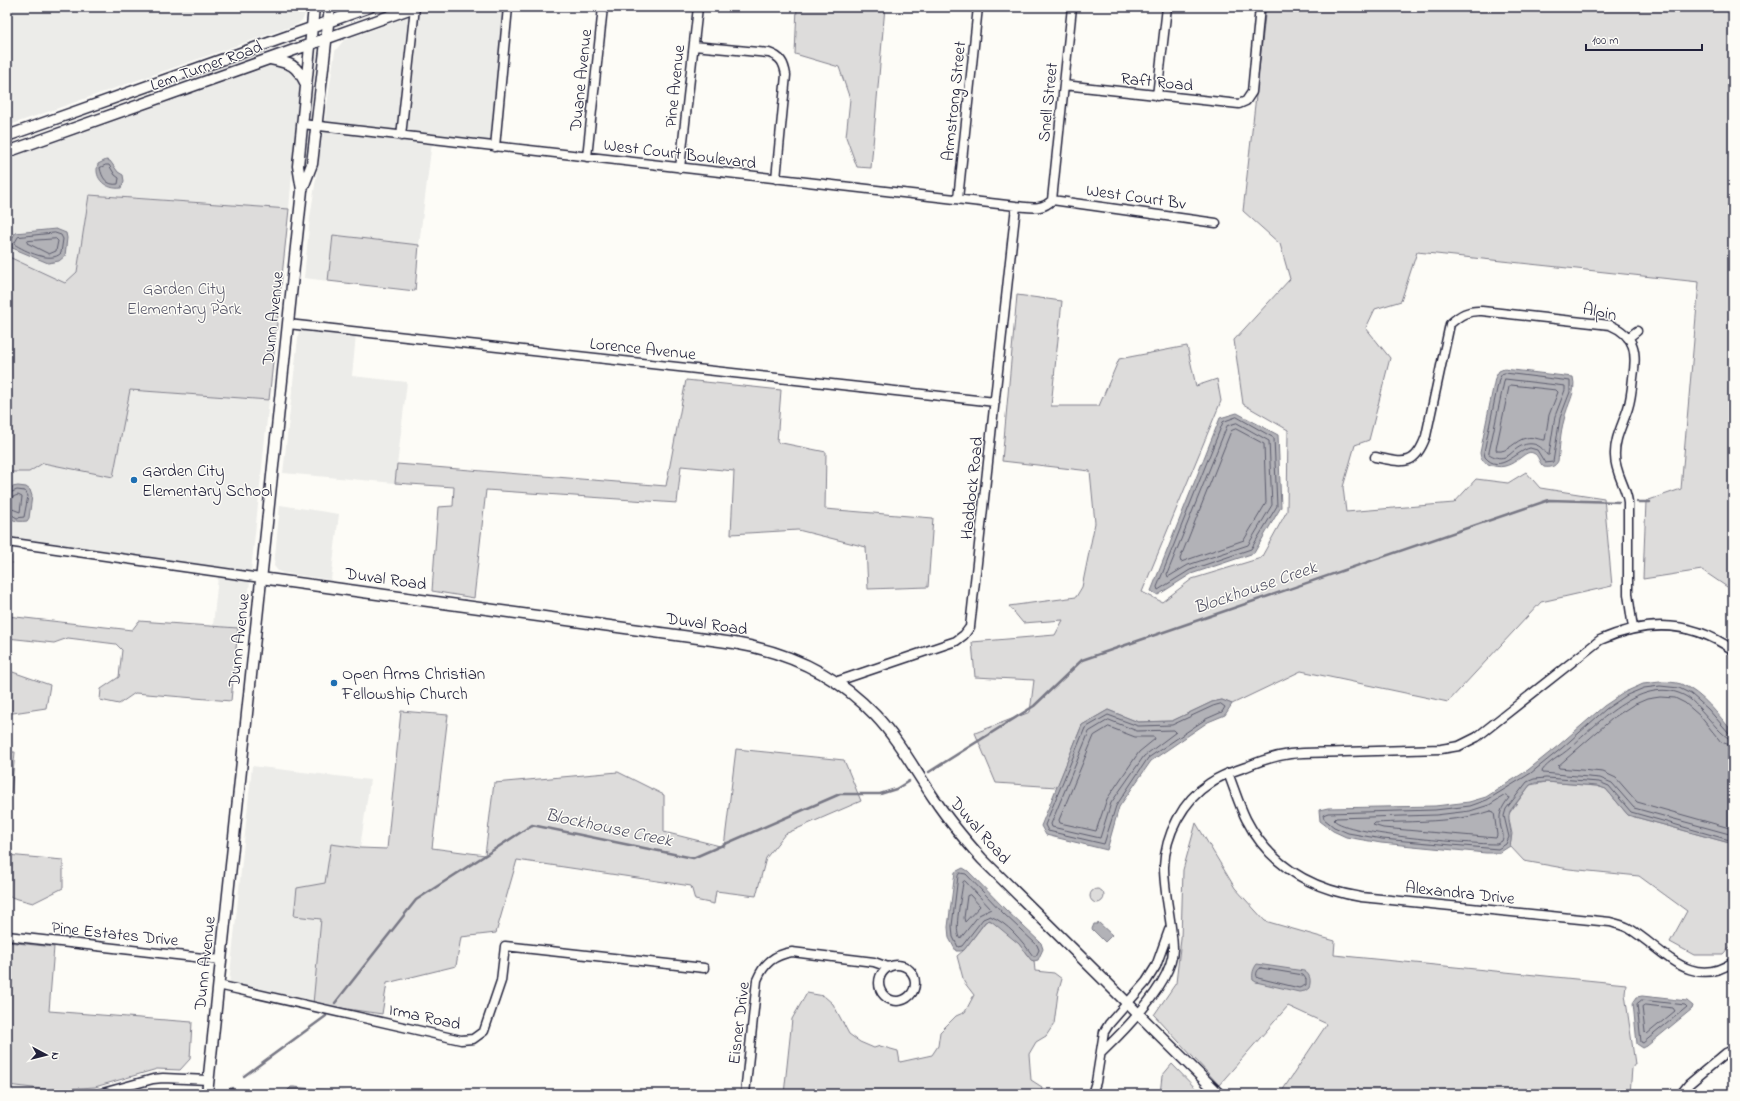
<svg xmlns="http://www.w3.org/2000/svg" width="1740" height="1101" viewBox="0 0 1740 1101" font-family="'Indie Flower',sans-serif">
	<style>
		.built { fill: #ecece9 }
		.green { fill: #dddcdb; stroke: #807f8b }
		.water { fill: #b2b2b7; stroke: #787885 }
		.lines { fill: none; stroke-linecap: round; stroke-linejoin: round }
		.shore { stroke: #5c5c6d; stroke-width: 1 }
		.stream { stroke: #787885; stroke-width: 2.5 }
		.minor-casing { stroke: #22223b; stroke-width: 11 }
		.major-casing { stroke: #22223b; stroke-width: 13 }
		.minor { stroke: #fdfcf7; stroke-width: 8 }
		.major { stroke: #fdfcf7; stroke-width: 10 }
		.poi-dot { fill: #1f6fb2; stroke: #fdfcf7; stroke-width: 1.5 }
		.labels { text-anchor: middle; stroke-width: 3; stroke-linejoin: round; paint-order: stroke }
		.street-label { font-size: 17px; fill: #22223b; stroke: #fdfcf7 }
		.park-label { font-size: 17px; fill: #5a5a6b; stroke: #fdfcf7 }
		.poi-label { font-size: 17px; fill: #22223b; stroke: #fdfcf7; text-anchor: start }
		.water-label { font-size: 18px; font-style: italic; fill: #545466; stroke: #fdfcf7 }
	</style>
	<rect width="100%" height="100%" fill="#fdfcf7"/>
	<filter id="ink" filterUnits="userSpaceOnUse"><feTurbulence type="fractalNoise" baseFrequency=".025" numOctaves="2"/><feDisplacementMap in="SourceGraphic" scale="8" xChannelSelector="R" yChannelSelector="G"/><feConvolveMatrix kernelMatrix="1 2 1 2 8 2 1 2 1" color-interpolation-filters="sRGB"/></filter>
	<g filter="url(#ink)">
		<!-- built -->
		<path class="built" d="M7,7h301l-5,12 -5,5 -291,102z
			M436,7h76l-14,143 -66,-8 -13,103 -86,-10 -5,46 -24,-3 6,-60 25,-167 9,-11z
			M273,65h7l10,2 10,14 -11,128 -200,-14 -12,77 -12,12 -58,-28v-97z
			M299,329l57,6 -4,41 55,6 -12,101 -112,-10z
			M129,390l140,10 -24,229 -32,-3 6,-59 -212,-29v-55l3,-11h19l14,-9 70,13z
			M280,505l59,9 -8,66 -48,-7 -5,-2 -4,-5z
			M252,766l118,14 -10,68 -29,-4 -10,75 -8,85 -84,-20z"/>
		<!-- green -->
		<path class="green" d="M797,7h88l-14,161 -14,-1 -11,-30 4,-38 -11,-32 -44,-13z
			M1266,7h467v584l-31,-21 -59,9 3,-78 35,-12 18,-207 -282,-30 -16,49 -26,8 -9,19 24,30 -21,82 -14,5 -12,42 3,25 108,-9 22,-24 32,4 18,-11 14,16 64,10 8,88 -71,16 -93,100 -147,-31 -69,33 -10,-4 -10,2 -40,19 -34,1 -30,-12 -26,15 -25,62 -61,-4 -21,-50 55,-21 4,-32 -59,-3 -3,-35 83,-7 8,-15 -40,3 -14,-17 67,-9 6,-10 13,-64 -5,-52 -88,-10 15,-166 45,6 -11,105h48l20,-47 68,-13 9,40 21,-7 4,22 -79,191 20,10 30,-23 69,-21 26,-47 1,-81 -45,-26 -9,-64 56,-61 -10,-35 -37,-33z
			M89,195l200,14 -20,191 -139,-10 -17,87 -70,-14 -14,9h-19l-3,11v-227l58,27 12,-11z
			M333,235l86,10 -4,46 -87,-10z
			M686,380l95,10 -4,52 49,10 -1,57 108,9 -5,69 -60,2 -2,-42 -68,-17 -67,4 3,-63 -53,-5 -4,37 -191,-13 -12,108 -42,-7 6,-84 15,-1 1,-19 -59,-4 2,-19 269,22z
			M7,555l4,1v28l-4,5z
			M7,616l125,14 7,-9 99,7 -7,73 -96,-8 -16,11 -19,-4 1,-11 18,-12 3,-27 -6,-6 -48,-6 -14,5 -47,-5z
			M7,670l43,15 -4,23 -33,5 -6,-1z
			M401,711l47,4 -16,133 53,7 9,-72 124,-11 46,23v37l60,15 12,-98 108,11 17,41 -76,33 -19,24 -10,38 -40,-5 -2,13 -19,-4 -4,-14 -174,-26 -21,73 -35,4 -5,29 -69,17 -5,31 -69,-10 8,-85 -27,-3 3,-28 28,-5 6,-39 29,4 27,1z
			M7,752h8l-4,41 -4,-1z
			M1546,782l51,4 9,3 22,26 105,29v100l-10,11h-29l-24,-13 17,-31 -48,-35 -70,-7 -45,-8 -14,-15 2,-12 -4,-19 22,-30z
			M1196,823l39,65 30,33 70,20 -1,14 292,29 -1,10 10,70 -3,4 -2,26h-350l47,-70 -39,-18 -69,79 -65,-70 22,-32 5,-44 2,-69z
			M7,855l56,5v28l-30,15 -26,-7z
			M1090 896a7 7 0 1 1 14 0a7 7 0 1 1-14 0Z
			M987,920c9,1 27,18 33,25 4,5 8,13 14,16l1,10 19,2 8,6 -4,14 -4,31 -8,12 -10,6 -7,12 2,26 11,7 -1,7h-257l8,-75 15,-26 17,3 9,8 16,30 11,8 14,6 6,-2 18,5 2,11 32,-7 6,-9 2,-14 16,-16 9,-4 9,-17 -10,-13 -7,-26 7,-6z
			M7,942l47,5 -5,64 143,11 -2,37 -10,11 -23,-1 -62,18 -45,3 -43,-5z
			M1172,1064l29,30h-41l2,-18z"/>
		<!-- water -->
		<path class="water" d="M106,160l4,1 8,11 5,3 1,6 -3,7c-14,2 -28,-9 -23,-24z
			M56,229l10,4 1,5 -2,18 -6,5 -11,2 -38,-16v-4l5,-10z
			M1504,369l69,8c4,16 -6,27 -9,43 -4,13 -4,27 -6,41 -3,6 -8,7 -14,6 -5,-3 -5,-12 -11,-14 -10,-5 -20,22 -45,11 -6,-2 -7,-5 -8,-11l15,-75 4,-7z
			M1237,413l41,22 3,72 -27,46 -63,21 -33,21 -7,-4 69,-173z
			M18,486l8,1 4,3 2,6 -3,22 -2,3c-25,3 -19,-13 -19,-31l4,-3z
			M1660,682c7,0 15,0 21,2 22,9 37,31 52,48v112l-105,-29 -22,-26 -9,-3 -51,-4 -11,1 -5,2 -20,26c-4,12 4,20 0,35l-11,7h-13l-105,-10 -35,-6 -13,-6 -13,-10 -1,-11 9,-2 107,-2 34,-4 17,-5 42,-27 31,-25 45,-39 21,-14 18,-8z
			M1222,700l10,4 -7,11 -17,7 -57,39 -32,46 -12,43 -61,-15 -5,-9 41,-101 26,-15 30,12 34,-1 40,-19z
			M963,868l5,3 38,39 35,33 2,6 -5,11 -4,1 -3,-1 -12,-16 -29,-24 -5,2 -21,28 -3,1h-5l-7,-13 -1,-11 7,-55z
			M1098,922l14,13 -7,7 -13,-13 2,-5h3z
			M1257,964l47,7c7,4 7,10 5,17l-4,3 -6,1 -43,-10 -3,-2c-1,-6 0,-11 4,-16z
			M1642,996l45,5 6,5 -1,3 -45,37 -4,2 -6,-4 -4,-41 4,-6z
			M291,1087h3l70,7h-80z"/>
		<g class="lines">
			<!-- shore -->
			<path class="shore" d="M106,165h3l6,10 4,3 -1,6c-11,2 -16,-6 -18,-16z
				M55,233l6,2 2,4 -2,14c-10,11 -36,-2 -47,-9l4,-7z
				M56,239l2,2 -2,10 -7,3 -22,-11 1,-2z
				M1505,373l65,8v11l-10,26 -7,44 -8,1 -8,-13 -7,-2c-14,3 -30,27 -45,9l-1,-5 15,-73 3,-5z
				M1505,379l60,7v4l-10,26 -6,39h-2c-8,-14 -21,-14 -32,-5 -4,3 -6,6 -10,7 -6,2 -11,0 -16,-3z
				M1511,385l45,5 2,2 -9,23 -4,25c-6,0 -12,-4 -19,-2 -11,2 -18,15 -29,13l-1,-2 13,-62z
				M1237,417l37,21 3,68 -26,43 -61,21 -32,20 -1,-3 66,-165z
				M1237,423l32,18 3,64 -24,40 -60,20 -20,12 -1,-3 60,-148z
				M1236,429l28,15 2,59 -22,37 -63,22 -1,-3 51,-128z
				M7,494l10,-4 8,1 3,5 -4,21 -7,1 -10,-6
				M7,499l11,-4 4,2 -2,15 -13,-5
				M1221,704l4,3 -3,5 -16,7 -58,39 -32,48 -12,38 -56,-13 -3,-6 40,-97 23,-13 30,11 34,-1 41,-19z
				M1109,720l28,11 37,-1 2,2 -32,24 -33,47 -11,35 -48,-11 -1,-3 38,-92z
				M1109,727l26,10h19l1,2 -16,13 -32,47 -11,32 -36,-8 -1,-3 35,-84z
				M1733,735l-4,-2 -21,-24 -17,-15 -12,-6 -19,-2 -16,2 -17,7 -21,14 -44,39 -31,25 -44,27 -17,6 -35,4 -107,3 -5,2 1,4 10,8 14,6 34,6 116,10 8,-5 3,-7 -5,-21 2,-7 21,-27 7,-3 12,-1 53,4 10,4 22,26 102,29
				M1733,740c-11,-1 -33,-35 -46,-43 -42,-25 -89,26 -117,51 -9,8 -22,14 -28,23l1,2 57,5 12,5 22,25 99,27
				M1733,746l-12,-4 -21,-26 -15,-13 -10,-5 -15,-1 -13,2 -14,6 -20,13 -55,48 1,2 44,4 13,6 21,24 96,27
				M1506,795l2,1 1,2c-8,10 -11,17 -8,30 2,5 3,8 1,13l-5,3c-25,0 -150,-9 -163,-24l2,-2 100,-3 34,-4 19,-6z
				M1491,811l3,1 3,23 -1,3 -113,-10 -10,-3 2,-2c39,-2 79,0 116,-12z
				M960,873l6,1 37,39 34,32 2,5 -3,6h-3c-11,-15 -25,-33 -43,-40l-7,3 -21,27 -4,1 -5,-10 -1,-11 6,-50z
				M965,881l26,28 -12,6 -19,24c-7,-8 2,-45 3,-57z
				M970,895l10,11 -15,16 -1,-4 3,-22z
				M1261,968l42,7 3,4v6l-7,3 -41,-10c-3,-3 -1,-9 3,-10z
				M1642,1000l43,5 2,2 -44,36 -2,-1 -4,-38z
				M1645,1005l28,3 2,3 -28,23 -2,-2 -3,-25z"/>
			<!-- stream -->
			<path class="stream" d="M1637,502h13
				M929,772l105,-66 48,-46 467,-160 70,2
				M335,1003l81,-103 116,-75 161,33 147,-64h40l16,-5 13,-8
				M244,1076l82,-60
				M226,1092l6,-4"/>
			<defs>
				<path id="minor" d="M694,46l75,7c12,4 15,10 17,22l-10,104
					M1064,85l175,19 7,-3 6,-9 8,-85
					M1157,96l10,-89
					M302,124l714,82c13,1 26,5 36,-6
					M401,136l14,-129
					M495,147l13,-140
					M587,157l16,-150
					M680,168l18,-161
					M958,199l20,-192
					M1052,200l20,-193
					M1052,200l164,23
					M288,324l707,78
					M1628,338l9,-7
					M1375,457c29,6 40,10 51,-21l24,-112c10,-9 18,-14 32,-13l128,14c26,11 27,28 23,53 -1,10 -2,21 -5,30 -5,16 -14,31 -13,48 0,17 11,30 13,46v92l5,34
					M7,542l254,36
					M835,682l121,-41 8,-6 6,-8 46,-421
					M1228,773c6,15 11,32 18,46 24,47 64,70 115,78l249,25c7,2 14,3 20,7 33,20 61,62 103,33
					M7,936l214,24
					M879 983a18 18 0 1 1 36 0a18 18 0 1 1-36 0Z
					M218,985l243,55 12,-1 11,-8 17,-50 4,-35 199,22
					M1101,1053c23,-22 73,-72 72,-105 -1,-27 -9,-54 -9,-81 1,-32 19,-67 46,-84 11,-8 24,-12 36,-16 14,-6 29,-11 44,-13 18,-2 36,-1 54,-2 32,-1 65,-2 97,-3l18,-3 18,-9 123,-97c46,-20 91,-20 133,10
					M7,1094h1
					M99,1094l54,-15 10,-1 45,2
					M745,1094l12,-114c7,-17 17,-25 35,-28l82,10 14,5
					M1092,1094l4,-12 8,-50 5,-8 37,-42 10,-16 13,-36
					M1681,1094l8,-10 37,-31 7,-3"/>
				<path id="major" d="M270,59c20,4 26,5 36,25
					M7,136l363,-129
					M7,152l408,-145
					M302,190l-4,-24 16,-159
					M261,578l473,65c54,9 103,32 141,72 24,25 40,56 60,85 14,21 30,40 47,59l237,235
					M207,1094l95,-904 10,-26 18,-157"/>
			</defs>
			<!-- minor casing -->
			<use href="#minor" class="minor-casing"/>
			<!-- major casing -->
			<use href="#major" class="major-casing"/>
			<!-- minor -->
			<use href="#minor" class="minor"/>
			<!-- major -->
			<use href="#major" class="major"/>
		</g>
	</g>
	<!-- markers -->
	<g class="poi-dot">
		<circle cx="134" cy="480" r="4"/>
		<circle cx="334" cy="683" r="4"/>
	</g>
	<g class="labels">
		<!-- street labels -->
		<g class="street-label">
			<text transform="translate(206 65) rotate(-20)" y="6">Lem Turner Road</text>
			<text transform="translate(580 80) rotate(-84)" y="6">Duane Avenue</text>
			<text transform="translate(1157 81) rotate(6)" y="6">Raft Road</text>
			<text transform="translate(674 86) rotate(-84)" y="6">Pine Avenue</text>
			<text transform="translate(953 101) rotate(-84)" y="6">Armstrong Street</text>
			<text transform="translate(1047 102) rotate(-84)" y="6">Snell Street</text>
			<text transform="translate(680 153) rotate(7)" y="6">West Court Boulevard</text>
			<text transform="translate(1136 196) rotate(8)" y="6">West Court Bv</text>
			<text transform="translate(1600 311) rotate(12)" y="6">Alpin</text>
			<text transform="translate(272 318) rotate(-84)" y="6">Dunn Avenue</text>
			<text transform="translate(643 348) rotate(6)" y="6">Lorence Avenue</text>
			<text transform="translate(971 488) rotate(-84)" y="6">Haddock Road</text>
			<text transform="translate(386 578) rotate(8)" y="6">Duval Road</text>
			<text transform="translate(707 623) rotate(8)" y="6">Duval Road</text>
			<text transform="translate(238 640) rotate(-84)" y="6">Dunn Avenue</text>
			<text transform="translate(981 830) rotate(49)" y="6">Duval Road</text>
			<text transform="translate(1460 892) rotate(6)" y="6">Alexandra Drive</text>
			<text transform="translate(115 933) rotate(6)" y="6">Pine Estates Drive</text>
			<text transform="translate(204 963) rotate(-84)" y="6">Dunn Avenue</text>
			<text transform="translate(425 1016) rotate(12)" y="6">Irma Road</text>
			<text transform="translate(738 1023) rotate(-83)" y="6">Eisner Drive</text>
		</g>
		<!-- park labels -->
		<g class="park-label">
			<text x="184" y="294">Garden City<tspan x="184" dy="20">Elementary Park</tspan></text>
		</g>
		<!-- poi labels -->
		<g class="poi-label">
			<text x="142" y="476">Garden City<tspan x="142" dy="20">Elementary School</tspan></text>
			<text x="342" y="679">Open Arms Christian<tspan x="342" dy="20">Fellowship Church</tspan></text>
		</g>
		<!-- water labels -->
		<g class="water-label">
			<text transform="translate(1255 587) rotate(-19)" y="6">Blockhouse Creek</text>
			<text transform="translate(609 827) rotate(12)" y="6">Blockhouse Creek</text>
		</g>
	</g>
	<!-- margin -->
	<rect width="1740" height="1101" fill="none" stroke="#fdfcf7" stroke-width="24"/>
	<rect x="12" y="12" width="1716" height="1077" fill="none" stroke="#22223b" stroke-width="1.5" filter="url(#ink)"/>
	<!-- north arrow -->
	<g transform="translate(46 1055) rotate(97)" stroke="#fdfcf7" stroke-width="3" paint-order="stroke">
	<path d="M0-3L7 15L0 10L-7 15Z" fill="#22223b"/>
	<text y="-6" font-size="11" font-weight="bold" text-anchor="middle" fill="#22223b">N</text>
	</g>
	<!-- scale -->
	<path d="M1586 44v6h116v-6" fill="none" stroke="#22223b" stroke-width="2"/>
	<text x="1592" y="44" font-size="12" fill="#22223b" stroke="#fdfcf7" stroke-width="3" paint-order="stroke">100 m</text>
</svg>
